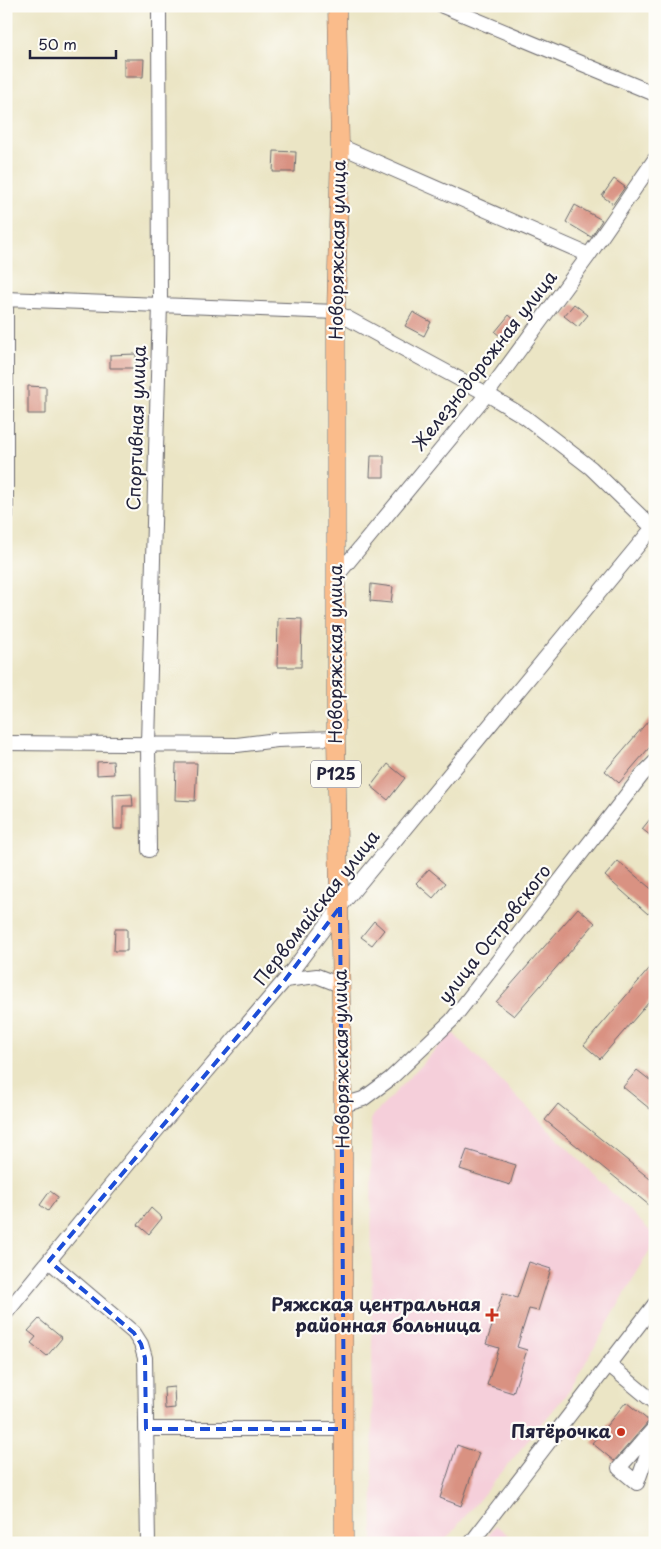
<svg xmlns="http://www.w3.org/2000/svg" width="661" height="1549" viewBox="0 0 661 1549" font-family="'Playpen Sans',sans-serif">
	<style>
		.built { fill: #f5cfda }
		.building { fill: #d99282 }
		.lines { fill: none; stroke-linecap: round; stroke-linejoin: round }
		.minor-casing { stroke: #68666b; stroke-width: 16 }
		.major-casing { stroke: #68666b; stroke-width: 19 }
		.minor { stroke: #fff; stroke-width: 14 }
		.major { stroke: #fabc8b; stroke-width: 18 }
		.marked { fill: none; stroke: #1d4ed8; stroke-width: 4; stroke-dasharray: 10 6; stroke-linejoin: round }
		.poi-dot { fill: #c8321e; stroke: #fdfcf7; stroke-width: 2 }
		.labels { text-anchor: middle; stroke-width: 4.5; stroke-linejoin: round; paint-order: stroke }
		.shield { fill: #fdfcf7; stroke: #646373; stroke-width: 1 }
		.shield-label { font-size: 16px; font-weight: bold; fill: #22223b }
		.street-label { font-size: 18px; fill: #22223b; stroke: #fdfcf7 }
		.poi-label { font-size: 18px; font-weight: bold; fill: #22223b; stroke: #fdfcf7; text-anchor: end }
	</style>
	<rect width="100%" height="100%" fill="#fdfcf7"/>
	<filter id="ink" filterUnits="userSpaceOnUse"><feTurbulence type="fractalNoise" baseFrequency=".02" numOctaves="2"/><feDisplacementMap in="SourceGraphic" scale="10" xChannelSelector="R" yChannelSelector="G"/><feConvolveMatrix kernelMatrix="1 2 1 2 8 2 1 2 1" color-interpolation-filters="sRGB"/></filter>
	<filter id="wash" filterUnits="userSpaceOnUse"><feTurbulence type="fractalNoise" baseFrequency=".0096" numOctaves="4" result="noise"/><feDisplacementMap in="SourceGraphic" scale="20" xChannelSelector="R" yChannelSelector="G"/><feGaussianBlur stdDeviation="1.12" result="paint"/><feColorMatrix in="noise" values="0 0 0 0 0 0 0 0 0 0 0 0 0 0 0 0 0 1.4 0 .05"/><feComposite in="paint" operator="in"/></filter>
	<g filter="url(#wash)">
		<rect width="100%" height="100%" fill="#ebe5c5"/>
		<!-- built -->
		<path class="built" d="M452,1032l203,204v5l-85,149 -127,153h-70l-2,-425z
			M496,1525l22,18h-36z"/>
		<g id="blocks">
			<!-- building -->
			<path class="building" d="M124,59h20l-1,18h-19z
				M274,151l22,1 -1,20h-22z
				M614,179l11,8 -12,17 -11,-8z
				M575,205l27,15 -11,17 -25,-15z
				M574,304l14,11 -10,12 -14,-11z
				M413,312l18,10 -7,14 -19,-10z
				M509,315l9,8 -13,17 -10,-8z
				M136,354v14h-26v-13z
				M28,386l18,1v27h-18z
				M371,456h13v21h-14z
				M371,584l22,3 -2,16 -21,-2z
				M278,618l24,1 -1,48h-24z
				M655,713v28l-36,42 -14,-12z
				M113,761l1,13 -17,1v-13z
				M176,763h21l-2,38 -20,-1z
				M388,764l17,14 -17,22 -17,-14z
				M132,794l1,12h-10v23h-9l-1,-34z
				M655,813v26l-13,-10z
				M618,861l37,31v14l-7,8 -43,-38z
				M429,869l17,14 -13,15 -17,-15z
				M578,908l17,15 -81,93 -18,-14z
				M374,921l10,9 -12,15 -11,-8z
				M115,929h12v22h-13z
				M655,962v33l-55,64 -16,-14z
				M637,1070l18,14v29l-32,-26z
				M558,1104l97,79v27l-110,-90z
				M467,1150l49,15 -6,20 -50,-16z
				M50,1191l8,6 -10,14 -8,-6z
				M151,1208l11,10 -13,16 -11,-9z
				M529,1262l22,7 -13,42 -9,-2 -12,38 10,3 -14,43 -26,-8 12,-37 -13,-4 17,-51 14,5z
				M39,1319l23,19 -15,18 -16,-13 5,-6 -8,-6z
				M174,1387l1,21 -10,1 -1,-21z
				M626,1402l23,19 -35,40 -22,-18z
				M457,1445l22,8 -18,53 -21,-8z"/>
		</g>
	</g>
	<g filter="url(#ink)">
		<use href="#blocks" fill-opacity="0" stroke="#68666b" stroke-width="1"/>
		<g class="lines">
			<defs>
				<path id="minor" d="M443,6l212,88
					M340,146l249,109
					M6,299l330,13 151,82 38,23 66,51 64,62
					M6,309v207
					M335,578l152,-184 102,-139 66,-96
					M6,743l231,2 40,-5 59,-2
					M149,850l-1,-107 12,-440 -1,-297
					M285,980l32,-4 23,9
					M343,1105l20,-6 27,-20 62,-59 190,-245 13,-13
					M49,1261l85,72 7,11 4,14 3,185
					M6,1313l132,-161 147,-172 55,-73 315,-382
					M608,1364l47,39
					M655,1427l-36,41 18,15 18,-50
					M146,1429h198
					M471,1543l184,-239"/>
				<path id="major" d="M337,6l3,140 -4,166v426l7,367 1,438"/>
			</defs>
			<!-- minor casing -->
			<use href="#minor" class="minor-casing"/>
			<!-- major casing -->
			<use href="#major" class="major-casing"/>
			<!-- minor -->
			<use href="#minor" class="minor"/>
			<!-- major -->
			<use href="#major" class="major"/>
		</g>
	</g>
	<!-- marked area -->
	<path class="marked" d="M340,907l4,522h-198l-1,-71 -4,-14 -7,-11 -85,-72 236,-281z"/>
	<!-- markers -->
	<g class="poi-dot">
		<path d="M489.5 1307.5h5v5h5v5h-5v5h-5v-5h-5v-5h5z"/>
		<circle cx="621" cy="1432" r="5"/>
	</g>
	<g class="labels">
		<!-- shield labels -->
		<rect class="shield" x="311" y="760.5" width="50" height="27" rx="4"/>
		<g class="shield-label">
			<text x="336" y="780">Р125</text>
		</g>
		<!-- street labels -->
		<g class="street-label">
			<text transform="translate(338 250) rotate(-89)" y="6">Новоряжская улица</text>
			<text transform="translate(485 361) rotate(-52)" y="6">Железнодорожная улица</text>
			<text transform="translate(137 428) rotate(-88)" y="6">Спортивная улица</text>
			<text transform="translate(336 654) rotate(-90)" y="6">Новоряжская улица</text>
			<text transform="translate(317 908) rotate(-52)" y="6">Первомайская улица</text>
			<text transform="translate(495 934) rotate(-52)" y="6">улица Островского</text>
			<text transform="translate(342 1059) rotate(-91)" y="6">Новоряжская улица</text>
		</g>
		<!-- poi labels -->
		<g class="poi-label">
			<text x="481" y="1311">Ряжская центральная<tspan x="481" dy="21">районная больница</tspan></text>
			<text x="611" y="1438">Пятёрочка</text>
		</g>
	</g>
	<!-- margin -->
	<rect width="661" height="1549" fill="none" stroke="#fdfcf7" stroke-width="25"/>
	<!-- scale -->
	<path d="M30 50v8h86v-8" fill="none" stroke="#22223b" stroke-width="2.5"/>
	<text x="38" y="50" font-size="15" fill="#22223b" stroke="#fdfcf7" stroke-width="4" paint-order="stroke">50 m</text>
</svg>
